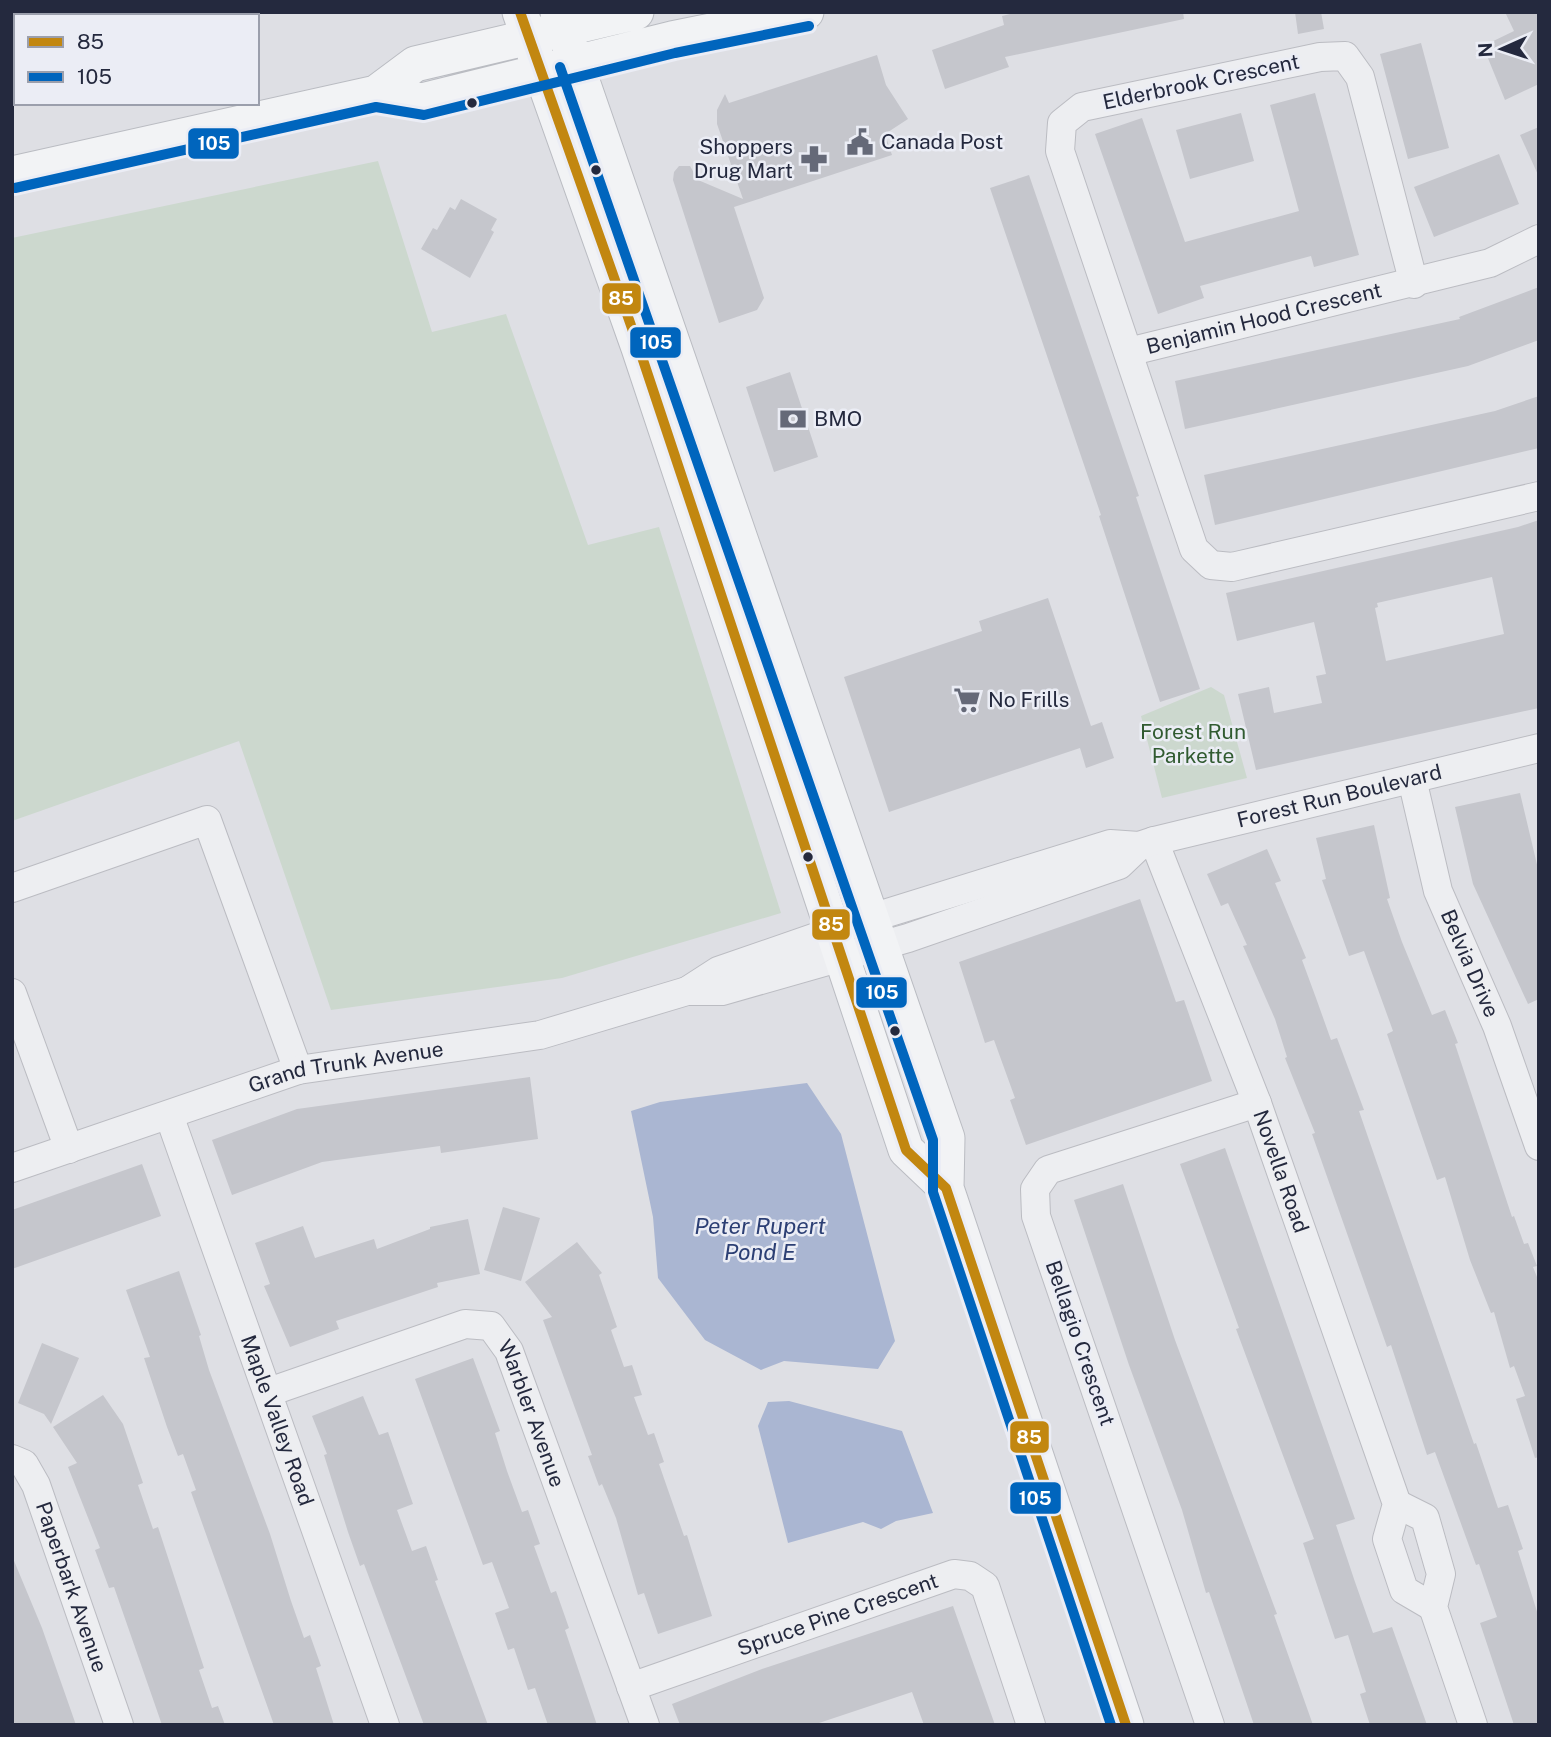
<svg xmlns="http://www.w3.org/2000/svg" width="1551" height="1737" viewBox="0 0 1551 1737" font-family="'Public Sans',sans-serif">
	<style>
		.green { fill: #ccd8ce }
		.water { fill: #aab6d2 }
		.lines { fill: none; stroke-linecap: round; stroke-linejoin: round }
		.stream { stroke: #aab6d2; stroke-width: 6 }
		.building { fill: #c5c6cc; fill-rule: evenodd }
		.minor-casing { stroke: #bbbcc2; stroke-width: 30 }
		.major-casing { stroke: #babcc2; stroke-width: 37 }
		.minor { stroke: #edeef1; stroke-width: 28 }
		.major { stroke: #f2f3f5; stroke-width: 35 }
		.bus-1-casing { stroke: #ebedf5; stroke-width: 16 }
		.bus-2-casing { stroke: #ebedf5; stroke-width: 16 }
		.bus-1 { stroke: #c28710; stroke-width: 10 }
		.bus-2 { stroke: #0065bd; stroke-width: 10 }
		.bus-dot { fill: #24293e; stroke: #ebedf5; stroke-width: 2.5 }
		.labels { text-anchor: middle; stroke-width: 5; stroke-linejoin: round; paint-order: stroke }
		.street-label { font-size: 21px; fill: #24293e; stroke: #ebedf5 }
		.poi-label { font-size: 21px; fill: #24293e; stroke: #ebedf5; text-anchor: start }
		.park-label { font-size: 21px; fill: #315b31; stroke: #ebedf5 }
		.water-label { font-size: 23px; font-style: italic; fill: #2c3f74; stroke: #ebedf5 }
		.line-badge { stroke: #ebedf5; stroke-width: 2.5 }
		.badge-label { font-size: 19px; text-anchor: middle; font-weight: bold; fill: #fff }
	</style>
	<rect width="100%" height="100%" fill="#dedfe4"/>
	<!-- green -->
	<path class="green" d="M12,12h111l1,4h-108v46h-4z
		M378,161l54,171 74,-18 82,231 71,-18 122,386 -219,65 -231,32 -92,-269 -227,80v-583z
		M1211,687l13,8 23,83 -85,20 -21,-82z"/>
	<!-- water -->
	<path class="water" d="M807,1083l34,51 54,207 -17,28 -94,-8 -23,9 -56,-30 -47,-62 -5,-61 -22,-106 29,-9z
		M789,1401l113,30 31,82 -37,8 -15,8 -18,-7 -75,21 -30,-117 10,-24z"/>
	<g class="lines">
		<!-- stream -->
		<path class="stream" d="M64,12v4"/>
	</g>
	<!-- building -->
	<path class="building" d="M1018,12h165l1,7 -179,38 4,10 -64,22 -13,-39 72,-25 -2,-9z
		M1295,12h26l3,17 -26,5z
		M1505,12h34v72l-34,16 -22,-54 31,-15z
		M1421,43l28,105 -41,11 -28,-105z
		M877,55l9,30 22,34 -23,15 7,21 -158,52 30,91 -7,12 -38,13 -46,-143 1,-8 5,-6h11l8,14 45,19 -26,-75v-14l8,-16 4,9z
		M1315,93l44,162 -45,12 -3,-11 -111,30 4,12 -46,16 -63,-180 47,-16 43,124 114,-31 -29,-106z
		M1241,113l13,48 -64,18 -14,-49z
		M1539,127v50l-19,-42z
		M1499,154l20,50 -85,33 -20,-50z
		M1029,175l110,321 -3,1 64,192 -40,13 -61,-186 2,-1 -111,-327z
		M461,199l36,20 -6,11 3,2 -24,46 -49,-29 12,-21 4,2 13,-23 5,3z
		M1539,287v53l-71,26 -283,63 -10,-48 285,-62 -1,-2z
		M790,372l28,85 -44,15 -28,-85z
		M1539,396v52l-324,77 -11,-50 291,-64z
		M1539,520v188l-283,62 -18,-76 31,-7 5,26 48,-10 -6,-27 10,-2 -12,-52 -77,19 -11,-48 292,-66zM1492,577l12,57 -118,27 -11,-53 3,-1 -1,-4z
		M1048,598l43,128 11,-4 12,36 -28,10 -6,-20 -191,64 -45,-135 138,-46 -3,-10z
		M1520,793l19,80v126l-11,5 -55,-120 -18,-77z
		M1374,825l16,73 -3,1 15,43 30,73 13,-5 13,33 -3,1 57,173 2,-1 10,28 4,-1 9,23 -4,1 6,15v175l-4,1 -19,-59 9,-3 -11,-30 -4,2 -16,-56 -3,1 -21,-53 -25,-83 -8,3 -50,-146 6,-3 -29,-80 -15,5 -27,-76 4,-1 -10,-41z
		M1267,849l14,32 -6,2 31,75 -4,2 14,38 15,42 6,-2 27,72 -5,1 115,333 2,-1 22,65 10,-3 15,44 -5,2 21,67v107h-25l-34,-102 17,-6 -18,-53 -3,1 -41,-113 -8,3 -36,-110 -4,2 -75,-213 3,-1 -30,-75 2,-1 -12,-38 -32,-73 4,-1 -19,-42 -7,3 -14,-32z
		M1140,899l36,103 8,-2 28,81 -186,64 -16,-45 5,-2 -21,-58 -9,3 -26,-81z
		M530,1077l8,62 -97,14 -1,-7 -118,16 -90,33 -20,-55 85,-31z
		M1225,1148l130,371 -19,6 19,57 18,51 19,-6 35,98h-57l-10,-31 6,-2 -18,-57 -13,4 -32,-96 11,-4 -78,-210 3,-1 -59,-164z
		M142,1164l19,52 -149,53v-59z
		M1123,1184l52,156 102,274 -3,1 39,110h-59l-45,-133 -3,1 -24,-83 -53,-145 -55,-165z
		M503,1207l37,11 -19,63 -37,-11z
		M468,1219l12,55 -43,9 1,4 -102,34 3,8 -49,18 -26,-61 6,-2 -15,-41 48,-17 12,32 59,-19 3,10 53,-20v-2z
		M577,1242l25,31 -3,2 18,52 -6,3 13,37 8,-2 10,30 -8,2 14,38 6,-2 10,29 -5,2 25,72 3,-1 25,81 -54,18 -14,-41 -6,2 -22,-77 -14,-34 -3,2 -11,-30 4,-1 -49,-135 9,-3 -27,-35z
		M179,1271l22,64 -2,1 10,34 61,164 21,67 13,37 6,-3 11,31 -5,2 18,57h-60l-83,-233 5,-2 -13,-36 -5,2 -11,-29 -23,-69 6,-1 -24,-67z
		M42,1343l37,15 -28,66 -7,-10 -26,-11z
		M473,1358l27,73 -5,2 12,38 15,41 6,-2 12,34 -6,2 17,47 5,-2 13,37 -4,2 32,95h-49l-13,-37 -7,2 -14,-42 -6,2 -13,-37 14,-5 -17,-46 -9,3 -68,-186z
		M103,1395l20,29 20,59 -5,2 15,44 5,-2 46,141 -5,2 13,38 6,-2 7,19h-63l-48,-138 -5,1 -14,-38 5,-2 -32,-81 9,-4 -24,-36z
		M363,1396l16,39 9,-3 25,72 -16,6 15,41 14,-5 12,34 -3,1 53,144h-64l-60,-161 -4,2 -12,-34 -24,-77 3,-1 -15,-38z
		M12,1556l30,72 34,97h-64z
		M953,1606l42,119h-71l-12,-33 -99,33h-133l-8,-21 90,-35z"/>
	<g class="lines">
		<defs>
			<g id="minor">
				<path d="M1414,284l-54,-207 -15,-21 -25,1 -238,50 -20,16 -2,28 134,398 17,16 21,2 307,-71"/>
				<path id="s1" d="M1128,352l362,-89 49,-24"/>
				<path id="s2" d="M1412,779l26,112 59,135 42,120"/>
				<path id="s3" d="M1154,841l103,262 140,401 -10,35 17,51 29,17"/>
				<path d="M12,888l195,-68 91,250"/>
				<path d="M687,991l31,-20 153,-53 239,-74 29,2"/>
				<path d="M12,993l57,156"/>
				<path id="s4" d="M169,1115l216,610"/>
				<path id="s5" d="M12,1168l286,-98 242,-35 147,-44h35l186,-53 211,-73 20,-19 15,-5 385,-93"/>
				<path id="s6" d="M269,1392l196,-68 26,2 18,25 136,374"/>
				<path id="s7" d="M12,1459l12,5 12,21 83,240"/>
				<path d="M1397,1504l28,14 16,56 -8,33 40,118"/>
				<path id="s8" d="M631,1687l323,-113 16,2 15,10 46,139"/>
				<path d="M1210,1725l-174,-509 -1,-27 13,-19 209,-67"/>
			</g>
			<path id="major" d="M520,12l119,336 267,802 40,38
				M558,12l389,1126 -1,50 180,537
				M376,93l39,-29 221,-52
				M12,174l364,-81 46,8 250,-62 134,-27"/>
		</defs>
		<!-- minor casing -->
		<use href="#minor" class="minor-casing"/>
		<!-- major casing -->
		<use href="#major" class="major-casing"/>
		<!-- minor -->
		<use href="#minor" class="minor"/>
		<!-- major -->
		<use href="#major" class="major"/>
		<defs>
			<path id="bus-1" d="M520,12l119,336 267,802 40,38 180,537"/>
			<path id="bus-2" d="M560,67l373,1073v52l178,533
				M15,188l361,-81 48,8 251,-62 134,-27"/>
		</defs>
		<!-- bus-1 casing -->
		<use href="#bus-1" class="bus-1-casing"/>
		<!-- bus-2 casing -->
		<use href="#bus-2" class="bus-2-casing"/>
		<!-- bus-1 -->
		<use href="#bus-1" class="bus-1"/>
		<!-- bus-2 -->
		<use href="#bus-2" class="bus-2"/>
	</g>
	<!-- icons -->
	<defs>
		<symbol id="civic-bare" viewBox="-9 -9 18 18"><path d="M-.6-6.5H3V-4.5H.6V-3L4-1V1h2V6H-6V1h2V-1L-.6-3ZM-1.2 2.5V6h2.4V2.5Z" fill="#656978" stroke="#ebedf5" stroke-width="2.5" paint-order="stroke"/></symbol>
		<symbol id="pharmacy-bare" viewBox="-9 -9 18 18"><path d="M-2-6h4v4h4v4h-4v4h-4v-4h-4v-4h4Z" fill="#656978" stroke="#ebedf5" stroke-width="2.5" paint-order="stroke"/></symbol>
		<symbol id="bank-bare" viewBox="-9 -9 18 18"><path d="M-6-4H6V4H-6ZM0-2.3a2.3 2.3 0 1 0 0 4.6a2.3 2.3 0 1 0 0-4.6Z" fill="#656978" stroke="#ebedf5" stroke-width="2.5" paint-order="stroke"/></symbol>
		<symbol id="supermarket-bare" viewBox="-9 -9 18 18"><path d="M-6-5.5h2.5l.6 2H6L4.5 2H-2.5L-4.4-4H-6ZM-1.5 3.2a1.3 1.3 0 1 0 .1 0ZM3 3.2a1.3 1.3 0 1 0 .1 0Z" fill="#656978" stroke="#ebedf5" stroke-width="2.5" paint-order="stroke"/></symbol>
	</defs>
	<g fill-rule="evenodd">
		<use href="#civic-bare" x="841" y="123" width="38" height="38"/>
		<use href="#pharmacy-bare" x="795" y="140" width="38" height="38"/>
		<use href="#bank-bare" x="774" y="400" width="38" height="38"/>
		<use href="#supermarket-bare" x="948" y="681" width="38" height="38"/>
	</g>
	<!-- markers -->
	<g class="bus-dot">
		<circle cx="472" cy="103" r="6"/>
		<circle cx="596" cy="170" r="6"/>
		<circle cx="808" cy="857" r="6"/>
		<circle cx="895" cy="1031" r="6"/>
	</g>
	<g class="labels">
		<!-- street labels -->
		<g class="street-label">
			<text transform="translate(1201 82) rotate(-12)" y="7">Elderbrook Crescent</text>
			<text dy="7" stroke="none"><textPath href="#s1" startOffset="140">Benjamin Hood Crescent</textPath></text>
			<text dy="7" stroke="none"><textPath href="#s5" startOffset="1386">Forest Run Boulevard</textPath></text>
			<text dy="7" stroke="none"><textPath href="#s2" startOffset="194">Belvia Drive</textPath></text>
			<text dy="7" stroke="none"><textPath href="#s5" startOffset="350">Grand Trunk Avenue</textPath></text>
			<text dy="7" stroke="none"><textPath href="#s3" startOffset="354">Novella Road</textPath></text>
			<text transform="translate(1080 1343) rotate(71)" y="7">Bellagio Crescent</text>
			<text dy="7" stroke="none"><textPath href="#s6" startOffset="331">Warbler Avenue</textPath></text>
			<text dy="7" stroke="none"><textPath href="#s4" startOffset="324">Maple Valley Road</textPath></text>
			<text dy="7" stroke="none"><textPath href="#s7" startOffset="145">Paperbark Avenue</textPath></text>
			<text dy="7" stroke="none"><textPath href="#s8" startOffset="219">Spruce Pine Crescent</textPath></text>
		</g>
		<!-- poi labels -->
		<g class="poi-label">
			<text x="881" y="149">Canada Post</text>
			<text x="793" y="154" text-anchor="end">Shoppers<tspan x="793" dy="24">Drug Mart</tspan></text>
			<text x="814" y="426">BMO</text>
			<text x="988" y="707">No Frills</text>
		</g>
		<!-- park labels -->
		<g class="park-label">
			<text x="1193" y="739">Forest Run<tspan x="1193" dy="24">Parkette</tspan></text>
		</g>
		<!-- water labels -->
		<g class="water-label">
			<text x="760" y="1234">Peter Rupert<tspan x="760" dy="26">Pond E</tspan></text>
		</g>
	</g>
	<g class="line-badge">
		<rect x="187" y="127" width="53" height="33" rx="7" fill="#0065bd"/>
		<rect x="601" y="282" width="41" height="33" rx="7" fill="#c28710"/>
		<rect x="629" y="326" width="53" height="33" rx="7" fill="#0065bd"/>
		<rect x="811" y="908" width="40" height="33" rx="7" fill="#c28710"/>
		<rect x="855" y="976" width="53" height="33" rx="7" fill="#0065bd"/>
		<rect x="1009" y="1420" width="41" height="34" rx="7" fill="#c28710"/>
		<rect x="1009" y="1481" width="53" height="34" rx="7" fill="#0065bd"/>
	</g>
	<g class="badge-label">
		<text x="214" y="150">105</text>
		<text x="621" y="305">85</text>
		<text x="656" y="349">105</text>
		<text x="831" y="931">85</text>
		<text x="882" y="999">105</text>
		<text x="1029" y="1444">85</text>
		<text x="1035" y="1505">105</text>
	</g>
	<!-- border -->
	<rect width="1551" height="1737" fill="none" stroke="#24293e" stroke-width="28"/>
	<!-- legend -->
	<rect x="14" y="14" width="245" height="91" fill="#ebedf5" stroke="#9b9fac" stroke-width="2"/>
	<rect x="28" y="37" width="35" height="10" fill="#c28710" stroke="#9b9fac" stroke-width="2"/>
	<text x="77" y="49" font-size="21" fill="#24293e">85</text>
	<rect x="28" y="72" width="35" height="10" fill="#0065bd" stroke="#9b9fac" stroke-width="2"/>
	<text x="77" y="84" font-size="21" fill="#24293e">105</text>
	<!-- north arrow -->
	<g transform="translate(1502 49) rotate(267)" stroke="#ebedf5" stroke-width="5" paint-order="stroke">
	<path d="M0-5L12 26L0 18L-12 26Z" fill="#24293e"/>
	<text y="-10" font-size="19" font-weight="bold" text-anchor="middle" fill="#24293e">N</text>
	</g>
</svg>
